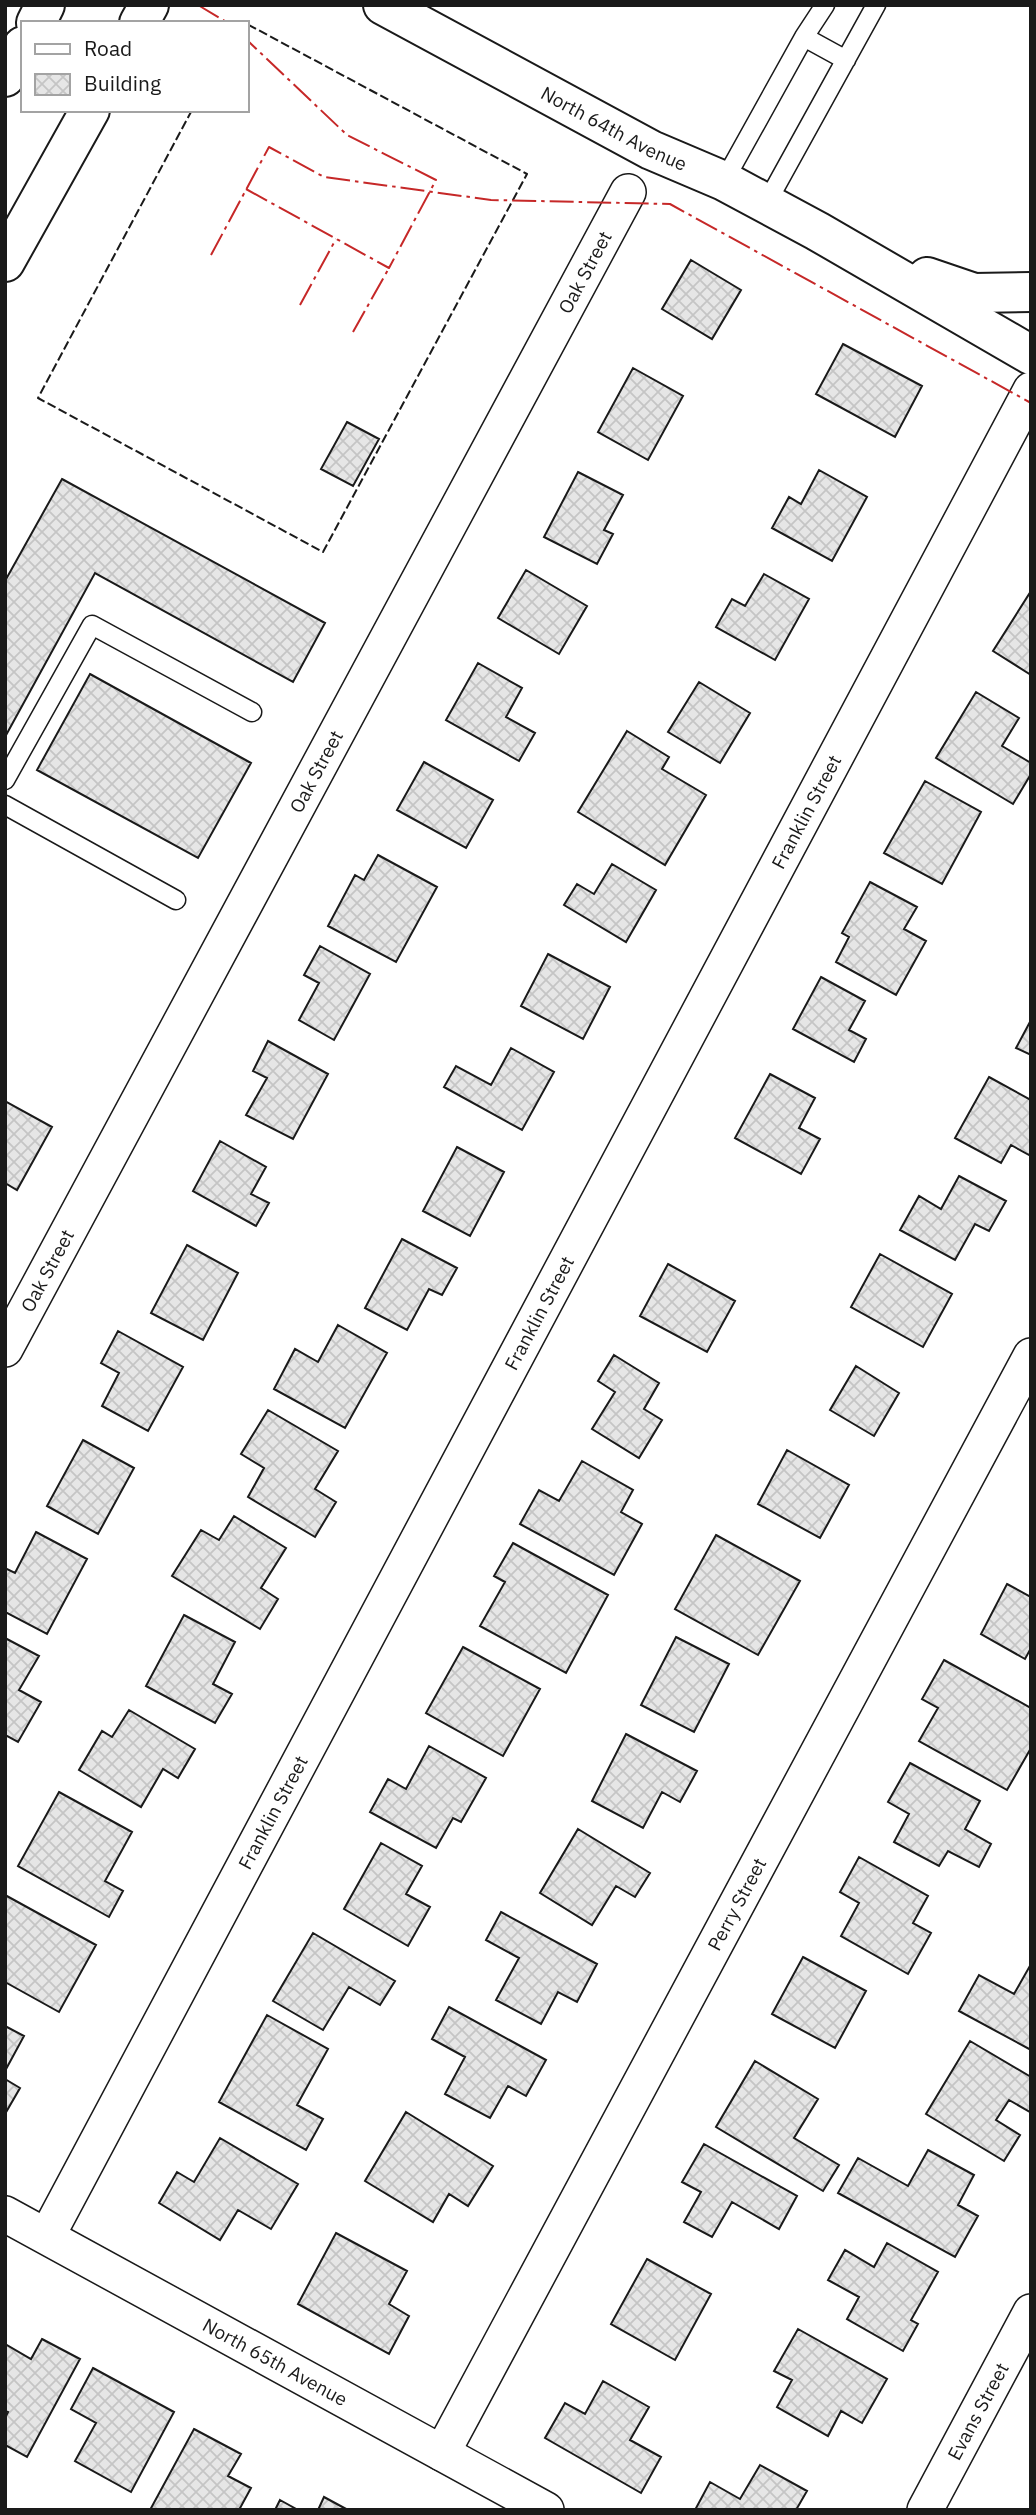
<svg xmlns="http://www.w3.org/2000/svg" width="1036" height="2515" viewBox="0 0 1036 2515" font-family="'IBM Plex Sans',sans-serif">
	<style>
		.building { fill: url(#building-cross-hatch); stroke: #1a1a1a; stroke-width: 2 }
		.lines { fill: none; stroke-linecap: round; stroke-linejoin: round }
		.service-casing { stroke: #1a1a1a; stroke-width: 21 }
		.minor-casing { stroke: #1a1a1a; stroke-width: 38 }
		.tertiary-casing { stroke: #1a1a1a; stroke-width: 42 }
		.primary-casing { stroke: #1a1a1a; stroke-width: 42 }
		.service { stroke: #fff; stroke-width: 18 }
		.minor { stroke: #fff; stroke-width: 35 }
		.tertiary { stroke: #fff; stroke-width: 38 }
		.primary { stroke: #fff; stroke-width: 38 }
		.fence { stroke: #1a1a1a; stroke-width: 2; stroke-dasharray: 9 3.5; stroke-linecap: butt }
		.power { stroke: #c62828; stroke-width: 2; stroke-dasharray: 24 5 3.5 5; stroke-linecap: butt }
		.labels { text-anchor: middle; stroke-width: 5; stroke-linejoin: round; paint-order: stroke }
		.street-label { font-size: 19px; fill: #1a1a1a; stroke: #fff }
	</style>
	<defs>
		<pattern id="building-cross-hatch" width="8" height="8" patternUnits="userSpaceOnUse" patternTransform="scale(1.75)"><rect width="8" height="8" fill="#e6e6e6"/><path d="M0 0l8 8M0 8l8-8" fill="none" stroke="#c5c5c5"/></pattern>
	</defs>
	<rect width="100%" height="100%" fill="#fff"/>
	<!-- building -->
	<path class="building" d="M691,260l50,30 -29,49 -50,-30z
		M843,344l79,42 -27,51 -79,-43z
		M633,368l50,28 -35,64 -50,-28z
		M347,422l32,17 -26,47 -32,-17z
		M819,470l48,27 -35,64 -60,-33 17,-31 12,7z
		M578,472l45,23 -19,35 9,4 -16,30 -53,-27z
		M62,479l263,144 -32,59 -198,-109 -90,164v-156z
		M526,570l61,36 -28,48 -61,-36z
		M764,574l45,25 -34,61 -59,-33 16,-28 13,7z
		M1031,591v84l-38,-24z
		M478,663l44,25 -16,29 29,16 -16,28 -73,-41z
		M90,674l161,89 -53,95 -161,-88z
		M699,682l51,31 -30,50 -52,-31z
		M976,692l43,26 -17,28 29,17v11l-18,30 -77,-46z
		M627,731l42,26 -7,12 44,26 -41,70 -87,-53z
		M424,762l69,38 -27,48 -69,-38z
		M925,781l56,31 -39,72 -58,-31z
		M378,855l59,32 -41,75 -68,-36 27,-51 9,5z
		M612,864l44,26 -30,52 -62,-37 13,-21 17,10z
		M870,882l47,25 -13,22 22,12 -30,54 -60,-33 13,-25 -7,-4z
		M320,946l50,28 -36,66 -35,-20 20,-37 -15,-8z
		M548,954l62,33 -27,52 -62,-33z
		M821,977l44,24 -16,29 17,9 -12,23 -61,-33z
		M1031,1020v35l-15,-7z
		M268,1041l60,33 -35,65 -47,-24 21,-37 -14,-7z
		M511,1048l43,24 -32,58 -78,-43 12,-21 35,19z
		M770,1074l45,24 -16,30 21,11 -19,35 -66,-36z
		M989,1077l42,23v52l-2,3 -18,-10 -10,18 -46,-25z
		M5,1101l47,26 -35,63 -12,-7z
		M220,1141l46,26 -15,27 18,9 -13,23 -63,-35z
		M457,1147l47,25 -34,64 -47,-25z
		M959,1176l47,25 -17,30 -14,-7 -20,36 -55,-30 19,-34 22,13z
		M402,1239l55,29 -15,27 -13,-6 -22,41 -42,-22z
		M187,1245l51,28 -35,67 -52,-27z
		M880,1254l72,40 -29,53 -72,-40z
		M668,1264l67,37 -28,51 -67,-36z
		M338,1325l49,28 -42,75 -71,-39 21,-40 23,13z
		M118,1331l65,36 -35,64 -46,-25 17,-33 -18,-10z
		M614,1355l45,28 -15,26 18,11 -23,38 -47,-29 23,-37 -17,-11z
		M856,1366l43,27 -25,43 -44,-26z
		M268,1410l70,41 -23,38 21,13 -21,35 -67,-40 16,-29 -23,-14z
		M83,1440l51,28 -36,66 -51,-28z
		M787,1450l62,35 -29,53 -62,-34z
		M582,1461l51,29 -12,22 21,12 -28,51 -94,-51 19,-34 20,11z
		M234,1516l52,32 -25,40 17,11 -18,30 -88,-53 29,-46 18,10z
		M36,1532l51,27 -40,75 -42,-22v-44l10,5z
		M716,1535l84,46 -42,74 -83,-46z
		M513,1543l95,52 -42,78 -86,-47 25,-44 -11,-6z
		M1007,1584l24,13v51l-6,11 -44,-25z
		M184,1615l51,27 -22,42 19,10 -17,29 -69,-37z
		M676,1637l53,27 -35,68 -53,-27z
		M5,1638l34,18 -20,34 22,12 -23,40 -13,-7z
		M463,1647l77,42 -37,67 -77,-43z
		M944,1660l87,48v40l-24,42 -88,-49 19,-33 -16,-9z
		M129,1710l66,39 -17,29 -15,-9 -22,38 -62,-37 23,-39 10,6z
		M626,1734l71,37 -17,31 -18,-10 -19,36 -51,-27z
		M429,1746l57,32 -25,44 -8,-4 -17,30 -66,-36 18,-33 18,10z
		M910,1763l70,38 -15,28 26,15 -12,23 -31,-16 -9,15 -45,-24 15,-28 -21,-12z
		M59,1792l73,40 -27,49 18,10 -14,26 -91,-51z
		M578,1829l72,44 -15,24 -19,-11 -24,39 -52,-32z
		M381,1843l41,23 -16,28 24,13 -22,39 -64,-37z
		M859,1857l69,39 -15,27 18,10 -23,41 -67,-38 18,-33 -19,-11z
		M5,1895l91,50 -37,67 -54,-30z
		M501,1912l96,52 -20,38 -19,-10 -17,32 -45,-24 23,-42 -33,-18z
		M313,1933l82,48 -15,24 -31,-18 -26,43 -50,-29z
		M803,1957l63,34 -31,57 -63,-34z
		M1031,1964v86l-72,-39 20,-36 35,19z
		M449,2007l97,53 -20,36 -18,-10 -18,32 -45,-24 20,-37 -33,-18z
		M267,2015l61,34 -31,56 26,14 -17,31 -87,-48z
		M5,2026l19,10 -19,35z
		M970,2041l61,36 -1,35 -21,-12 -13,20 24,15 -16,26 -78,-47z
		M755,2061l63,38 -24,39 45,27 -16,26 -107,-64z
		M5,2079l15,9 -15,26z
		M406,2112l87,54 -25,40 -19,-12 -16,28 -68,-41z
		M220,2138l78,46 -27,45 -33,-19 -18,30 -61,-37 18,-31 17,10z
		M704,2144l93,52 -18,33 -47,-27 -20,35 -28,-15 17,-30 -19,-10z
		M928,2150l46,25 -16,30 20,11 -23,41 -117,-64 20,-35 50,28z
		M336,2233l71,38 -18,33 20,12 -20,38 -91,-50z
		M887,2243l51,29 -27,48 7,4 -15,27 -56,-32 12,-22 -31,-17 17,-30 29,17z
		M647,2259l64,35 -36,66 -64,-36z
		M798,2329l89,50 -25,44 -21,-12 -13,25 -51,-29 15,-27 -18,-9z
		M42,2339l38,20 -53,98 -22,-12v-27l3,-6 -3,-1v-67l26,15z
		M93,2368l81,44 -43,80 -56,-31 21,-38 -25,-14z
		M603,2381l46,26 -19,33 31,17 -20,36 -96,-55 20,-35 20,11z
		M194,2429l47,25 -13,22 23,12 -12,22h-89z
		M760,2465l47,26 -11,19h-101l15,-28 30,17z
		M324,2497l24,13h-30z
		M280,2500l18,10h-23z"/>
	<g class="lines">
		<defs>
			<path id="service" d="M804,37l42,23
				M724,181l80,-144 21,-32
				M766,204l110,-199
				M5,780l87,-155 160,87
				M5,805l171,95"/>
			<g id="minor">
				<path id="s1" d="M5,1349l623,-1157"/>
				<path id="s2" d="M5,2214l541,296"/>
				<path id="s3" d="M47,2236l984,-1846"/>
				<path id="s4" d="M442,2453l589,-1097"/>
				<path id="s5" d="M925,2510l106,-198"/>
			</g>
			<g id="tertiary">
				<path id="s6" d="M383,5l268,145 73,31 93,50 214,124"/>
				<path d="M927,277l47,16 57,-1"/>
			</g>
			<path id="primary" d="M36,23l9,-18
				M139,23l10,-18
				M5,77l18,-31
				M5,262l85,-152"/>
		</defs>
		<!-- service casing -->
		<use href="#service" class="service-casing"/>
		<!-- minor casing -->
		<use href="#minor" class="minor-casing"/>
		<!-- tertiary casing -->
		<use href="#tertiary" class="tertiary-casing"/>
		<!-- primary casing -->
		<use href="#primary" class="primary-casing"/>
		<!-- service -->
		<use href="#service" class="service"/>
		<!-- minor -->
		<use href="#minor" class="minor"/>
		<!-- tertiary -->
		<use href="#tertiary" class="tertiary"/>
		<!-- primary -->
		<use href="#primary" class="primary"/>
		<!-- fence -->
		<path class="fence" d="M192,110l-154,288 285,154 204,-378 -280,-150"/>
		<!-- power -->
		<path class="power" d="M198,5l30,18
			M246,189l143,79 47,-88 -89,-45 -100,-95
			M211,255l58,-108 55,30 167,23 179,4 361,199
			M300,305l36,-66
			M353,332l36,-64"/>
	</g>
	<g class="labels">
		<!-- street labels -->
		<g class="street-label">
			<text dy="7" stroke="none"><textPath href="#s6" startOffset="262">North 64th Avenue</textPath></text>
			<text dy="7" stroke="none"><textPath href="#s1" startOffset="1223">Oak Street</textPath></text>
			<text dy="7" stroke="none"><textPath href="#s1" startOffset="656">Oak Street</textPath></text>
			<text dy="7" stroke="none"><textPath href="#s3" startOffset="1614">Franklin Street</textPath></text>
			<text dy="7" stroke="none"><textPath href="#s1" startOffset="89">Oak Street</textPath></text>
			<text dy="7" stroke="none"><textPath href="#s3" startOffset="1046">Franklin Street</textPath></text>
			<text dy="7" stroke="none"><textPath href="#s3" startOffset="480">Franklin Street</textPath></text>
			<text dy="7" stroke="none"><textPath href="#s4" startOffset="623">Perry Street</textPath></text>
			<text dy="7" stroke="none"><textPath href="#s2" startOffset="308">North 65th Avenue</textPath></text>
			<text dy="7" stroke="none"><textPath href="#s5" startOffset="112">Evans Street</textPath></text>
		</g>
	</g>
	<!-- border -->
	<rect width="1036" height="2515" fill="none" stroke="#1a1a1a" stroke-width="14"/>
	<!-- legend -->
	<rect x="21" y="21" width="228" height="91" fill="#ffffff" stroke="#a3a3a3" stroke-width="2"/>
	<rect x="35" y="44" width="35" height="10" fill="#ffffff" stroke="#a3a3a3" stroke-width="2"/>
	<text x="84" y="56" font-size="21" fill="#1a1a1a">Road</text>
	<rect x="35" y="74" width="35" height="21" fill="url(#building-cross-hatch)" stroke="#a3a3a3" stroke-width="2"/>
	<text x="84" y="91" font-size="21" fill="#1a1a1a">Building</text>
</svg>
